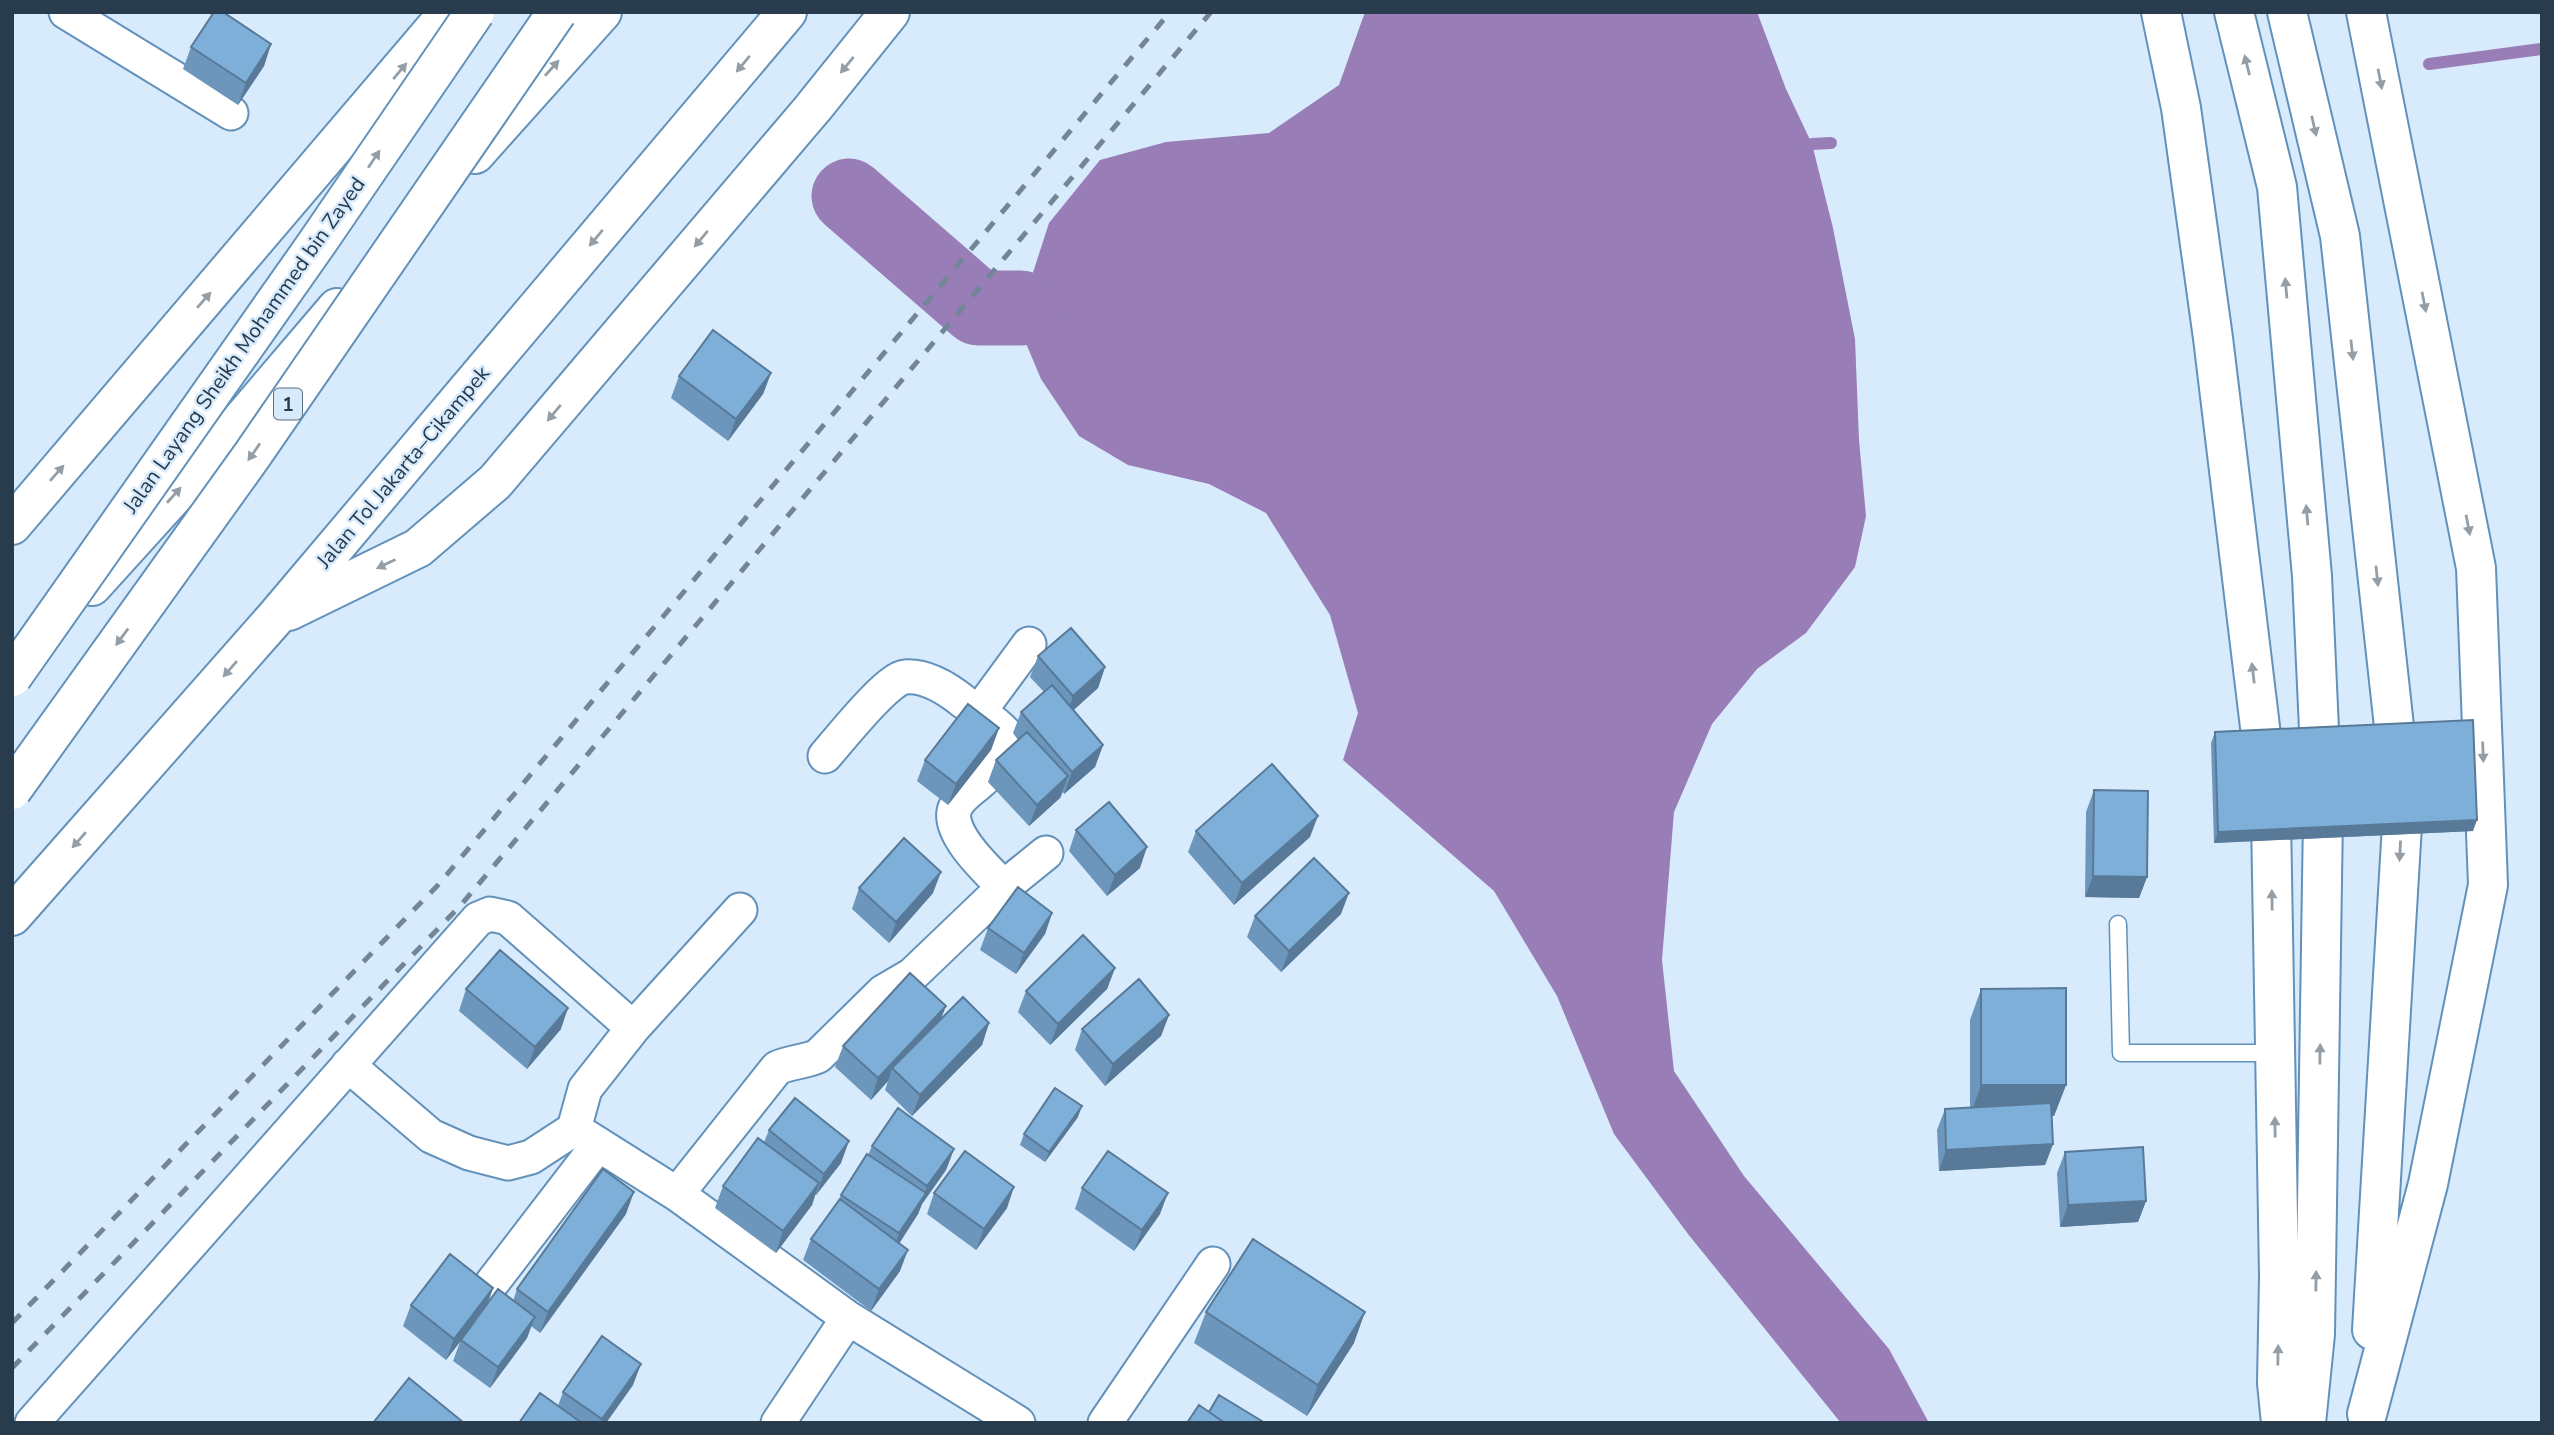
<svg xmlns="http://www.w3.org/2000/svg" width="2554" height="1435" viewBox="0 0 2554 1435" font-family="'Nunito Sans',sans-serif">
	<style>
		.water { fill: #987db6 }
		.lines { fill: none; stroke-linecap: round; stroke-linejoin: round }
		.stream { stroke: #987db6; stroke-width: 12 }
		.river { stroke: #987db6; stroke-width: 75 }
		.service-casing { stroke: #6291ba; stroke-width: 19 }
		.minor-casing { stroke: #6291ba; stroke-width: 37 }
		.motorway-casing { stroke: #6291ba; stroke-width: 42 }
		.service { stroke: #fff; stroke-width: 16 }
		.minor { stroke: #fff; stroke-width: 33 }
		.motorway { stroke: #fff; stroke-width: 38 }
		.rail { stroke: #738698; stroke-width: 5; stroke-dasharray: 12 12; stroke-linecap: butt }
		.motorway-bridge-casing { stroke: #6291ba; stroke-width: 42; stroke-linecap: butt }
		.motorway-bridge { stroke: #fff; stroke-width: 38 }
		.wall { fill: #6c96bb }
		.shaded-wall { fill: #587a98 }
		.building { fill: #7eafd9; stroke: #587a98; stroke-width: 2 }
		.oneway { fill: #949ea6 }
		.labels { text-anchor: middle; stroke-width: 5; stroke-linejoin: round; paint-order: stroke }
		.shield { fill: #d8ebfd; stroke: #5d7082; stroke-width: 2 }
		.shield-label { font-size: 19px; font-weight: bold; fill: #283c4e }
		.street-label { font-size: 21px; fill: #283c4e; stroke: #d8ebfd }
	</style>
	<rect width="100%" height="100%" fill="#d8ebfd"/>
	<!-- water -->
	<path class="water" d="M1365,12h392l29,77 26,55 21,84 22,111 4,101 7,76 -11,51 -49,66 -49,36 -45,55 -38,88 -12,148 12,111 70,105 145,173 40,74h-88l-153,-189 -74,-100 -57,-138 -63,-105 -151,-131 15,-47 -28,-98 -64,-102 -57,-29 -81,-19 -49,-29 -38,-57 -24,-57 32,-99 51,-63 66,-18 103,-9 70,-48z"/>
	<g class="lines">
		<!-- stream -->
		<path class="stream" d="M2429,64l112,-15
			M1812,144l19,-1"/>
		<!-- river -->
		<path class="river" d="M849,196l129,112h43"/>
		<defs>
			<path id="service" d="M2118,924l3,129h153"/>
			<path id="minor" d="M66,12l165,101
				M979,712l50,-68
				M825,756c14,-16 63,-78 80,-79 21,-2 44,13 59,25 17,12 34,21 46,37 -5,20 -16,31 -31,44 -8,7 -18,13 -23,23 -13,24 32,65 48,81
				M348,1065l83,71 38,17 39,10 23,-6 43,-28 11,-40 48,-61 107,-118
				M574,1129l103,65 171,124 170,105
				M677,1194l100,-126c13,-6 28,-6 41,-12l65,-64 29,-17 92,-88 42,-34
				M492,1283l106,-138
				M32,1423l446,-504 12,-5 18,4 125,110
				M778,1423l70,-105
				M1105,1423l108,-159"/>
			<path id="motorway" d="M2161,12l20,96 32,230 58,480 8,458 -2,107 4,40
				M2234,12l43,175 35,389 11,241 -8,517 -9,89
				M2287,12l53,224 63,572 -31,522
				M2366,12l110,556 12,317 -60,299 -61,230
				M475,154l127,-142
				M12,525l437,-513
				M92,586l135,-149 110,-129
				M289,611l129,-63 77,-66 318,-374 77,-96
				M12,916l263,-298 512,-606"/>
		</defs>
		<!-- service casing -->
		<use href="#service" class="service-casing"/>
		<!-- minor casing -->
		<use href="#minor" class="minor-casing"/>
		<!-- motorway casing -->
		<use href="#motorway" class="motorway-casing"/>
		<!-- service -->
		<use href="#service" class="service"/>
		<!-- minor -->
		<use href="#minor" class="minor"/>
		<!-- motorway -->
		<use href="#motorway" class="motorway"/>
		<!-- rail -->
		<path class="rail" d="M12,1323l426,-438 732,-873
			M12,1368l449,-463 750,-893"/>
		<defs>
			<path id="motorway-bridge" d="M12,677l305,-434 158,-231
				M12,790l241,-336 304,-442"/>
		</defs>
		<!-- motorway-bridge casing -->
		<use href="#motorway-bridge" class="motorway-bridge-casing"/>
		<!-- motorway-bridge -->
		<use href="#motorway-bridge" class="motorway-bridge"/>
	</g>
	<!-- wall -->
	<path class="wall" d="M271,44l-7,22 -26,39 -55,-36 8,-22z
		M771,373l-8,21 -35,47 -57,-43 8,-22z
		M1038,656l67,11 -7,21 -25,22 30,35 -8,22 -31,27 -1,-2 -3,6 -31,28 -41,-44 8,-22 22,-20 -5,-7 8,-21 23,-20 -14,-15z
		M999,728l-8,22 -43,55 -31,-24 8,-21z
		M2215,732l258,99 -259,12 -3,-100z
		M2094,790l53,87 -8,21 -54,-1 1,-85z
		M1076,830l64,38 -33,28 -38,-45z
		M1196,831l114,6 -76,68 -46,-53z
		M859,888l74,5 -44,50 -37,-34z
		M1052,913l-7,21 -29,40 -36,-24 8,-22z
		M1341,914l-60,58 -34,-35 8,-21z
		M1115,968l-8,21 -57,56 -32,-33 8,-21z
		M466,989l95,40 -34,40 -68,-58z
		M1981,989l85,96 -12,31h-3l2,28 -8,21 -106,6 -2,-41 8,-21 25,-2v-87z
		M1169,1015l-8,21 -56,50 -30,-36 7,-21z
		M940,1020l49,3 -7,22 -70,71 -27,-26 3,-9 -17,19 -36,-33 8,-21z
		M1078,1117l-33,45 -25,-17 4,-11z
		M769,1130l72,33 -25,32h-1l-3,10 -36,48 -61,-45 8,-22 41,-44z
		M872,1146l82,3 -8,21 -24,34 -4,10 -19,29 1,28 -29,40 -68,-51 8,-21 28,-39 2,-5 27,-40z
		M2065,1152l81,49 -8,21 -78,5 -3,-54z
		M1082,1188l78,26 -26,37 -59,-42z
		M934,1193l73,15 -31,42 -49,-36z
		M626,1214l-86,119 -9,-7 -4,12 -37,50 -37,-27 7,-19 -14,18 -43,-34 8,-21 82,-17 -5,16 25,-3 4,-12z
		M1206,1312l148,31 -47,73 -113,-73z
		M633,1385l-27,38h-87l39,-17 5,-14z"/>
	<!-- shaded-wall -->
	<path class="shaded-wall" d="M271,44l-7,22 -26,39 8,-22z
		M771,373l-8,21 -35,47 8,-22z
		M1105,667l-7,21 -32,29 7,-21z
		M999,728l-8,22 -43,55 8,-21z
		M1103,745l-8,22 -31,27 8,-22z
		M1068,776l-8,22 -31,28 8,-21z
		M1318,816l-8,21 -76,68 8,-22z
		M2477,820l-4,11 -259,12 4,-11z
		M1147,847l-7,21 -33,28 8,-21z
		M941,872l-8,21 -44,50 7,-21z
		M2093,876l54,1 -8,21 -54,-1z
		M1349,893l-8,21 -60,58 8,-21z
		M1052,913l-7,21 -29,40 8,-21z
		M1115,968l-8,21 -57,56 8,-21z
		M946,1006l-8,21 -46,41 -4,13 -17,19 7,-22z
		M568,1008l-7,21 -34,40 8,-22z
		M1169,1015l-8,21 -56,50 8,-22z
		M989,1023l-7,22 -70,71 8,-21z
		M1981,1085h85l-12,31h-84z
		M1082,1106l-4,11 -33,45 4,-10z
		M849,1141l-8,22 -25,32 8,-21z
		M2053,1144l-8,21 -106,6 7,-21z
		M954,1149l-8,21 -24,34 -4,10 -26,41 7,-22 24,-36 4,-11z
		M819,1183l-7,22 -36,48 7,-22z
		M1014,1187l-7,21 -31,42 8,-21z
		M634,1192l-8,22 -86,119 8,-21z
		M1168,1193l-8,21 -26,37 8,-21z
		M2146,1201l-8,21 -78,5 8,-22z
		M908,1250l-8,21 -29,40 8,-22z
		M493,1288l-8,21 -39,51 8,-21z
		M1365,1312l-11,31 -47,73 11,-31z
		M535,1317l-8,21 -37,50 8,-21z
		M641,1364l-8,21 -27,38h-6l2,-4z"/>
	<!-- building -->
	<path class="building" d="M214,12h9l48,32 -25,39 -55,-36z
		M713,330l58,43 -35,46 -57,-43z
		M1071,628l34,39 -32,29 -35,-40z
		M1052,685l51,60 -31,27 -51,-60z
		M968,704l31,24 -43,56 -31,-24z
		M2473,720l4,100 -259,12 -3,-100z
		M1027,732l41,44 -31,29 -41,-45z
		M1272,764l46,52 -76,67 -46,-52z
		M2094,790l54,1 -1,86 -54,-1z
		M1109,802l38,45 -32,28 -39,-45z
		M904,838l37,34 -45,50 -37,-34z
		M1314,858l35,35 -60,58 -34,-35z
		M1018,887l34,26 -28,40 -36,-25z
		M1083,935l32,33 -57,56 -32,-33z
		M500,950l68,58 -33,39 -69,-58z
		M910,973l36,33 -68,72 -35,-32z
		M1139,979l30,36 -56,49 -31,-35z
		M2066,988v97h-85v-96z
		M963,997l26,26 -69,72 -28,-27z
		M1055,1088l27,18 -33,46 -25,-18z
		M795,1098l54,43 -25,33 -55,-44z
		M2051,1103l2,41 -107,6 -1,-41z
		M898,1108l56,41 -27,37 -55,-40z
		M758,1138l61,45 -36,48 -60,-45z
		M2143,1147l3,54 -78,4 -3,-53z
		M965,1151l49,36 -30,42 -50,-36z
		M1108,1151l60,42 -26,37 -60,-42z
		M867,1154l59,39 -27,40 -58,-38z
		M603,1169l31,23 -86,120 -31,-23z
		M840,1199l68,51 -29,39 -68,-50z
		M1253,1239l112,73 -47,73 -112,-73z
		M450,1254l43,34 -39,51 -43,-34z
		M498,1289l37,28 -37,50 -37,-27z
		M602,1336l39,28 -39,55 -39,-27z
		M409,1378l55,45h-91z
		M540,1393l42,30h-63z
		M1219,1395l46,28h-40l-16,-11z
		M1199,1405l26,18h-38z"/>
	<!-- one-way arrows -->
	<defs><path id="oneway-solid" d="M-6-.8H1V-3.2L6.5 0L1 3.2V.8H-6Z" transform="scale(1.75)"/></defs>
	<g class="oneway">
		<use href="#oneway-solid" transform="translate(743 64) rotate(130)"/>
		<use href="#oneway-solid" transform="translate(847 65) rotate(129)"/>
		<use href="#oneway-solid" transform="translate(2247 65) rotate(-104)"/>
		<use href="#oneway-solid" transform="translate(552 68) rotate(-48)"/>
		<use href="#oneway-solid" transform="translate(400 71) rotate(-50)"/>
		<use href="#oneway-solid" transform="translate(2380 79) rotate(79)"/>
		<use href="#oneway-solid" transform="translate(2314 126) rotate(77)"/>
		<use href="#oneway-solid" transform="translate(374 159) rotate(-56)"/>
		<use href="#oneway-solid" transform="translate(596 238) rotate(130)"/>
		<use href="#oneway-solid" transform="translate(701 239) rotate(130)"/>
		<use href="#oneway-solid" transform="translate(2286 288) rotate(-95)"/>
		<use href="#oneway-solid" transform="translate(204 300) rotate(-49)"/>
		<use href="#oneway-solid" transform="translate(2424 302) rotate(79)"/>
		<use href="#oneway-solid" transform="translate(2352 350) rotate(84)"/>
		<use href="#oneway-solid" transform="translate(554 413) rotate(130)"/>
		<use href="#oneway-solid" transform="translate(254 452) rotate(125)"/>
		<use href="#oneway-solid" transform="translate(57 473) rotate(-49)"/>
		<use href="#oneway-solid" transform="translate(174 495) rotate(-48)"/>
		<use href="#oneway-solid" transform="translate(2307 515) rotate(-95)"/>
		<use href="#oneway-solid" transform="translate(2468 525) rotate(79)"/>
		<use href="#oneway-solid" transform="translate(386 564) rotate(154)"/>
		<use href="#oneway-solid" transform="translate(2377 576) rotate(84)"/>
		<use href="#oneway-solid" transform="translate(122 637) rotate(126)"/>
		<use href="#oneway-solid" transform="translate(230 669) rotate(131)"/>
		<use href="#oneway-solid" transform="translate(2253 673) rotate(-97)"/>
		<use href="#oneway-solid" transform="translate(2483 752) rotate(88)"/>
		<use href="#oneway-solid" transform="translate(79 840) rotate(131)"/>
		<use href="#oneway-solid" transform="translate(2400 851) rotate(93)"/>
		<use href="#oneway-solid" transform="translate(2272 900) rotate(-91)"/>
		<use href="#oneway-solid" transform="translate(2320 1054) rotate(-89)"/>
		<use href="#oneway-solid" transform="translate(2275 1127) rotate(-91)"/>
		<use href="#oneway-solid" transform="translate(2316 1281) rotate(-89)"/>
		<use href="#oneway-solid" transform="translate(2278 1355) rotate(-89)"/>
	</g>
	<g class="labels">
		<!-- shield labels -->
		<rect class="shield" x="274" y="388.5" width="28" height="31" rx="5"/>
		<g class="shield-label">
			<text x="288" y="411">1</text>
		</g>
		<!-- street labels -->
		<g class="street-label">
			<text transform="translate(244 345) rotate(-55)" y="7">Jalan Layang Sheikh Mohammed bin Zayed</text>
			<text transform="translate(403 467) rotate(-50)" y="7">Jalan Tol Jakarta–Cikampek</text>
		</g>
	</g>
	<!-- border -->
	<rect width="2554" height="1435" fill="none" stroke="#283c4e" stroke-width="28"/>
</svg>
